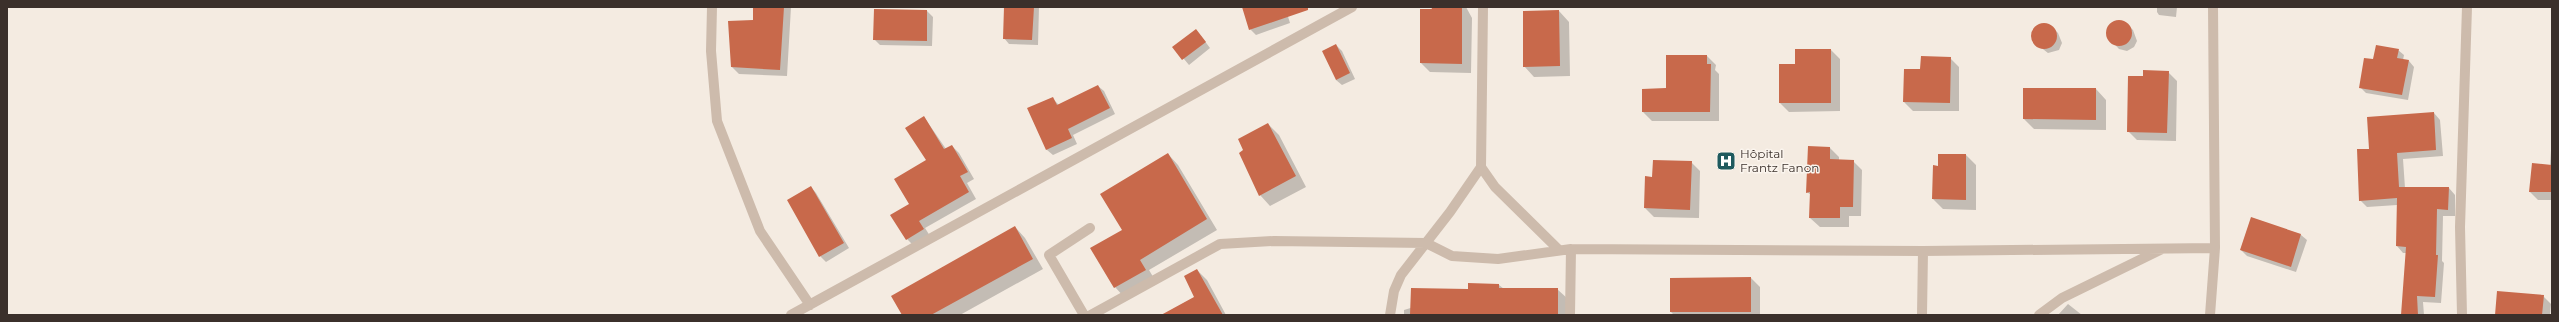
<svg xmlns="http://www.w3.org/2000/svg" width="2559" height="322" viewBox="0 0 2559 322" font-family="Montserrat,sans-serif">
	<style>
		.shadow { fill: #0003 }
		.building { fill: #c8694b }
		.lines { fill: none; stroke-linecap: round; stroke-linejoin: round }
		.minor { stroke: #cdbbac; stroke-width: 10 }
		.labels { text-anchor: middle; stroke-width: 3; stroke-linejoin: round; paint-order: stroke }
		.poi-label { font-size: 12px; fill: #3b302b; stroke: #fbf5ee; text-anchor: start }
	</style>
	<rect width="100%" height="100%" fill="#f4ebe1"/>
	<!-- shadow -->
	<path class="shadow" d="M754,7h37l-4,69 -48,-2 -7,-7 22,-47z
		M1005,7h34l-1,38 -29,-1 -5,-6z
		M1243,7h42l5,16 -34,12 -6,-6z
		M1432,7h34l6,11 -1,55 -41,-1 -9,-9 13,-53z
		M2157,7h20l-1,10 -17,-2 -2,-3z
		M875,10l52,1 6,6 -1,29 -52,-1 -6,-6z
		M1559,11l10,11 1,54 -36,1 -10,-11z
		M2116,22l11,2 6,6 4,11 -3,6 -7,4 -8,-2 -11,-12 2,-11z
		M2041,24l11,3 6,6 4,10 -3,7 -11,3 -13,-10 -3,-7 3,-8z
		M1201,36l9,12 -21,17 -15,-18z
		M1336,45l6,6 13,28 -13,6 -6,-5z
		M1831,50l9,9v52l-51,1 -9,-9 16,-38z
		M2398,50l6,5 -1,5 6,1 5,6 -6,33 -42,-7 -6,-6 14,-26z
		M1707,56l9,9 -1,5 4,4v47h-67l-9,-9z
		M1950,58l9,9v44h-46l-9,-9 17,-32z
		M2168,72l9,9 -1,60 -39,-1 -9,-9 16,-54z
		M1098,86l6,5 11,23 -42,21 4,9 -24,11 -6,-5 -19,-41 24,-11 7,7z
		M2096,89l10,11v30l-72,-1 -10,-10z
		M2434,113l6,7 3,36 -40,3 2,29h44l6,7v21h-12l-1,45 2,2 -3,40 -18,-1 1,13h-30l8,-1 5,-61h-4l-6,-7v-41l-30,2 -7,-7 11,-50z
		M924,117l22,32 6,-3 7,7 15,26 -7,4 9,16 -51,29 5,8 -16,10 -7,-7 3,-35 17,-44z
		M1268,124l11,11 27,52 -36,19 -10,-11z
		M2552,135v65h-14l-8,-8 20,-26z
		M1809,147l21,1 9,9v3l14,1 9,9 -1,46h-12v11h-29l-10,-9 1,-23 -4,-3z
		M1168,154l10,11 39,65 -68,40 6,10 -30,18 -10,-11 8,-57z
		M1966,155l10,10v45l-33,-1 -10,-10 6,-32z
		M1691,162l9,9 -1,47 -45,-1 -9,-9 8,-30z
		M811,187l5,6 33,55 -23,14 -6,-6z
		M2252,218l49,17 6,5 -11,32 -49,-16 -6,-6z
		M1015,227l10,11 18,31 -83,46h-57z
		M1197,270l10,10 19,35h-63l32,-18z
		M1751,278l9,9v28h-86l-3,-3z
		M1499,285l5,4h53l11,10v16h-164v-5l65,-20z
		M2543,296l8,8 -1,11h-54z
		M2068,304l14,11h-24z"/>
	<!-- building -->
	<path class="building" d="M753,7h31l-4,63 -49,-3 -3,-46 25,-1z
		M1004,7h30l-2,33 -29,-1z
		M1242,7h66v3l-59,20z
		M1431,7h31v57l-42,-1v-54h12z
		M874,9l53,1v31l-54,-1z
		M1559,10l1,56 -37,1v-56z
		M2106 33a13 13 0 1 1 26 0a13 13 0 1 1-26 0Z
		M2031 36a13 13 0 1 1 26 0a13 13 0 1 1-26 0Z
		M1196,29l10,13 -24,18 -10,-13z
		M1336,44l14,29 -14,7 -14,-29z
		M2376,45l23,4 -2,9 12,2 -7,35 -43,-7 5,-30 9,1z
		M1795,49h36v54h-52v-39h16z
		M1666,55h41v9h4l-1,48h-68v-23l24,-1z
		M1921,56l30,1 -1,46 -47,-1 1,-33h16z
		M2143,70l26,1 -2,62 -40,-1 1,-56h15z
		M1098,85l12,23 -42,21 4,9 -26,12 -19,-42 26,-11 4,8z
		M2023,88h73v32l-73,-1z
		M2434,112l2,38 -39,3 2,34h50l-1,23 -11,-1 -1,46h2l-3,42 -18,-1 1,19h-17l5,-68 -10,-1 1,-48 -38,3 -2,-52h12l-2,-32z
		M924,116l20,33 8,-4 16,27 -8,4 9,16 -50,29 5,8 -18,11 -16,-25 19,-11 -15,-25 32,-19 -21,-32z
		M1268,123l28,53 -37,20 -20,-43 4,-3 -5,-11z
		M1808,146l22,1v12l24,1 -1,47h-13v11h-31l1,-26 -4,1z
		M1168,153l39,66 -67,41 6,10 -32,18 -24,-40 32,-18 -22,-36z
		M1938,154h28v46l-34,-1 1,-34 5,1z
		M1653,160l39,1 -2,49 -46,-2 1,-32 7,1z
		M2532,163l20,2v27h-23z
		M811,186l33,57 -25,14 -32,-57z
		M2251,217l50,17 -10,33 -51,-17z
		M1015,226l18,33 -102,56h-29l-11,-19z
		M1197,269l26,46h-62l33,-18 -10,-21z
		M1751,277v35h-81v-34z
		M1468,283l31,1v4h59v27h-148l1,-27 57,1z
		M2497,291l47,4 -2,20h-47z"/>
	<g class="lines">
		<!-- minor -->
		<path class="minor" d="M712,7l-1,44 6,70 43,110 50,74
			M1483,7l-2,160 14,20 64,63
			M791,315l561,-308
			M1084,315l-35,-60 41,-27
			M1091,315l129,-71 54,-3 152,2 26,13 46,3 73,-10 352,2 292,-3
			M1390,315l4,-24 7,-16 49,-63 31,-45
			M1570,315l1,-66
			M1922,315l1,-64
			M2039,315l23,-17 100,-49
			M2210,315l5,-67 -2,-241
			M2462,315l-2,-88 7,-220"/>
	</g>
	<!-- icons -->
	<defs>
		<symbol id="hospital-square" viewBox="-11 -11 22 22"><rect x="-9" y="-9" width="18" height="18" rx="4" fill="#1f5a5e" stroke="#fbf5ee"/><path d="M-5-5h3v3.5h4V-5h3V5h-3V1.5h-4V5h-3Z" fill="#fff"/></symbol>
	</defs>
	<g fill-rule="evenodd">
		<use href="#hospital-square" x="1715" y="150" width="22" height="22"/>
	</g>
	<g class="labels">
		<!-- poi labels -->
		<g class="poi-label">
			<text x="1740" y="158">Hôpital<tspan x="1740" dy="14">Frantz Fanon</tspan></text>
		</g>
	</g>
	<!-- border -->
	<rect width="2559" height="322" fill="none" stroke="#3b302b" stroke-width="16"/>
</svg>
